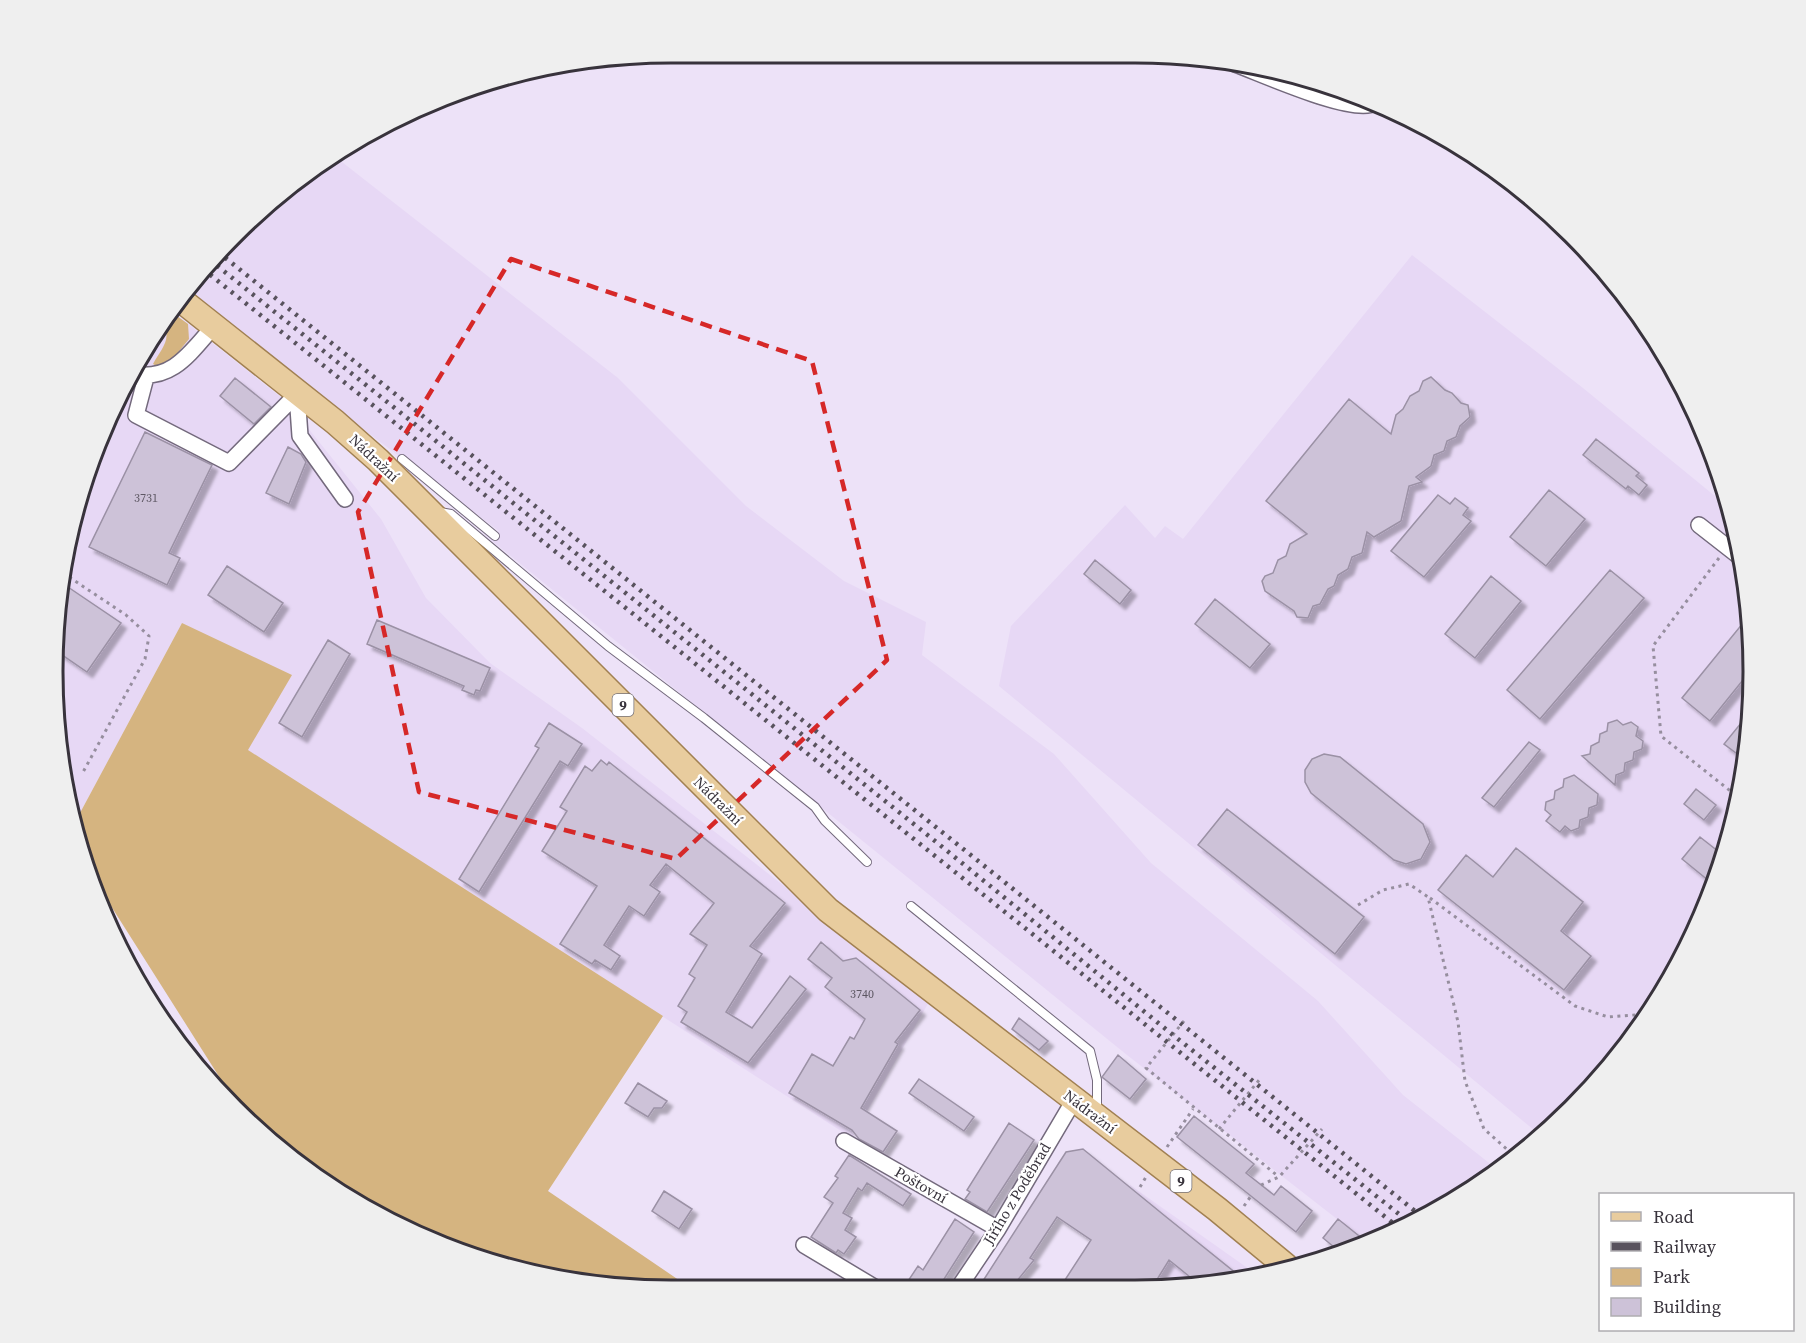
<svg xmlns="http://www.w3.org/2000/svg" width="1806" height="1343" viewBox="0 0 1806 1343" font-family="'Source Serif 4',serif">
	<style>
		.built { fill: #e7d8f5 }
		.green { fill: #d5b480 }
		.building { fill: #cdc2d8; stroke: #9b91a5; stroke-width: 1.5; filter: url(#shadow) }
		.lines { fill: none; stroke-linecap: round; stroke-linejoin: round }
		.service-casing { stroke: #73697c; stroke-width: 10 }
		.minor-casing { stroke: #73697c; stroke-width: 18 }
		.primary-casing { stroke: #a18052; stroke-width: 27 }
		.path { stroke: #968e9e; stroke-width: 3; stroke-dasharray: 3 4.5; stroke-linecap: butt }
		.service { stroke: #fff; stroke-width: 8 }
		.minor { stroke: #fff; stroke-width: 15 }
		.primary { stroke: #e8cc9e; stroke-width: 24 }
		.rail { stroke: #58525d; stroke-width: 4.5; stroke-dasharray: 3 6; stroke-linecap: butt }
		.marked { fill: none; stroke: #d62828; stroke-width: 4.5; stroke-dasharray: 12 8; stroke-linejoin: round }
		.labels { text-anchor: middle; stroke-width: 4.5; stroke-linejoin: round; paint-order: stroke }
		.number-label { font-size: 12px; fill: #5d5763 }
		.shield { fill: #fff; stroke: #747076; stroke-width: 1.5 }
		.shield-label { font-size: 14px; font-weight: bold; fill: #38333c }
		.street-label { font-size: 15px; fill: #38333c; stroke: #fff }
		.rim { fill: none; stroke: #38333c; stroke-width: 3 }
	</style>
	<defs>
		<filter id="shadow"><feDropShadow dx="5.5" dy="5.5" stdDeviation="1.5" flood-color="#0004"/></filter>
	</defs>
	<rect width="100%" height="100%" fill="#ede2f8"/>
	<!-- built -->
	<path class="built" d="M333,155l285,223 128,128 98,75 82,41 -4,33 132,99 97,109 167,138 85,94 95,75 -129,74 -242,-189 -636,-515 8,-9 -160,-120 -150,-122 17,-26 88,-82z
		M1412,255l171,133 149,122 20,121 -4,122 -27,118 -51,110 -70,99 -60,55 -541,-449 12,-60 114,-121 30,33 10,-12 18,13z
		M173,312l114,90 94,117 45,79 64,65 92,65 348,272 -78,138 -605,-388 -65,-127 -109,203 -19,-114 10,-161 52,-154z
		M1130,1185l126,89 -40,11 -155,1 50,-77z"/>
	<!-- green -->
	<path class="green" d="M173,313l15,11 1,15 -18,22 -13,6 -5,-3c6,-12 19,-24 11,-37z
		M182,623l110,52 -44,75 415,266 -115,175 144,98h-61l-158,-31 -111,-50 -98,-71 -20,-21 -159,-251 -12,-39z"/>
	<!-- building -->
	<path class="building" d="M1431,377l14,13 7,3 9,10 7,2 2,12 -10,9 -4,11 -9,4 -3,10 -10,4 -3,11 -15,11 6,5 -13,4 -8,35 -27,16 -7,-5 -5,21 -10,4 -4,12 -10,6 -4,11 -6,3 -8,15 -7,2 -5,12 -11,-1 -3,-6 -29,-20 -3,-10 3,-5 8,-3 5,-13 8,-4 4,-12 17,-10 -41,-33 83,-102 42,35 5,-19 7,-6 7,-13 9,-5 4,-10z
		M235,378l36,29 -17,17 -34,-28z
		M145,432l67,33 -43,88 11,5 -13,27 -78,-38z
		M1596,439l43,34 -3,3 11,9 -8,10 -11,-9 -2,3 -43,-34z
		M288,447l13,7 5,8 -17,42 -23,-11z
		M1549,490l36,29 -39,47 -36,-29z
		M1438,495l12,9 5,-6 13,10 -5,7 8,6 -47,56 -33,-26z
		M1095,560l36,30 -11,14 -36,-30z
		M227,566l56,37 -19,29 -56,-37z
		M1610,570l34,28 -104,121 -33,-29z
		M1491,576l30,25 -46,57 -30,-24z
		M62,583l59,40 -34,49 -29,-20z
		M1215,599l55,45 -20,24 -55,-44z
		M377,620l113,48 -10,23 -4,-1 -2,5 -12,-5 2,-4 -97,-42z
		M1743,623l9,8 -1,39 -41,51 -28,-23z
		M328,640l22,14 -48,83 -23,-14z
		M1750,712l-1,26 -13,15 -12,-9z
		M1617,720l6,5 8,-3 7,5 -2,9 7,5 -1,8 -8,3 -1,8 -8,3 -1,9 -8,3 -1,10 -33,-29 8,-2 1,-8 8,-4 1,-8 7,-3 1,-8z
		M549,723l33,21 -14,22 -8,-5 -81,131 -20,-13 80,-131 -4,-2z
		M1529,742l11,8 -46,57 -12,-9z
		M1324,754l16,3 83,67 7,18 -9,17 -15,5 -12,-4 -83,-67 -6,-11v-12l7,-11z
		M601,760l6,5 2,-3 176,141 -35,43 12,8 -36,58 26,16 38,-52 16,13 -58,74 -67,-41 6,-10 -9,-6 17,-28 -6,-4 18,-29 -17,-11 24,-31 -48,-39 -16,21 10,7 -16,24 -15,-10 -25,39 16,11 -9,14 -16,-10 -3,4 -32,-20 37,-58 -55,-35 25,-40 -7,-4 25,-41 7,5z
		M1574,775l24,19 -1,11 -8,3 -1,9 -8,3 -1,8 -8,3 -6,-5 -5,6 -14,-11 5,-6 -6,-5 1,-8 8,-3 1,-8 8,-4 1,-8z
		M1696,789l20,16 -12,15 -20,-16z
		M1227,809l137,108 -29,37 -137,-109z
		M1700,837l24,19 -10,29 -32,-26z
		M1516,848l67,54 -22,29 30,25 -27,34 -126,-100 28,-35 27,22z
		M821,942l22,19 13,-3 64,52 -25,32 3,2 -37,64 36,23 -14,21 -24,-13 -7,-9 -63,-37 23,-39 21,12 17,-29 4,2 11,-20 -40,-32 7,-9 -24,-19z
		M1019,1018l29,23 -9,9 -27,-21z
		M1118,1055l28,24 -16,20 -28,-22z
		M919,1079l55,38 -10,14 -55,-38z
		M638,1083l29,18 -5,7h-8l-6,9 -23,-14z
		M1194,1116l60,48 -8,9 28,22 7,-9 31,25 -16,21 -119,-95z
		M1009,1123l25,17 -47,72 -22,-13 5,-7 -3,-2z
		M1083,1149l82,67 77,62 -26,7h-16l-31,-25 -16,26h-92l30,-46 -34,-23 -27,41 4,2 -22,27h-33l87,-135z
		M849,1155l62,39 -8,12 -36,-23 -5,8 -4,-3 -15,25 9,5 -7,12 11,7 -12,17 -6,-4 -2,3 -25,-16 22,-34 -9,-6 14,-19 -3,-2z
		M664,1191l28,18 -13,20 -27,-18z
		M955,1219l19,13 -35,55h-35l14,-21 5,4z
		M1338,1219l31,25 -29,8 -17,-14z"/>
	<g class="lines">
		<defs>
			<path id="service" d="M402,459l93,77
				M440,512l11,2 157,132 96,72 111,89 10,14 42,41
				M911,906l179,145 7,29v32"/>
			<path id="minor" d="M1235,64c25,9 120,52 139,39
				M132,374c40,8 58,-21 82,-48
				M146,377l-10,38 93,48 68,-69
				M297,394l3,42 45,63
				M1699,525l41,32
				M844,1141l154,88
				M804,1245l70,42
				M959,1287l39,-58 76,-129"/>
			<path id="primary" d="M181,300l154,122 43,38 450,450 389,299 69,57"/>
		</defs>
		<!-- service casing -->
		<use href="#service" class="service-casing"/>
		<!-- minor casing -->
		<use href="#minor" class="minor-casing"/>
		<!-- primary casing -->
		<use href="#primary" class="primary-casing"/>
		<!-- path -->
		<path class="path" d="M1719,558l-66,88 8,90 77,61
			M63,573l63,42 23,21 -4,23 -63,115
			M1430,898l145,108 33,11 39,-3
			M1358,905l25,-15 26,-6 19,13 30,125 7,59 19,48 33,29
			M128,958l62,101
			M1184,1021l-38,47 133,109
			M1219,1129l41,-50
			M1167,1147l26,-38
			M1261,1185l18,-8 43,-48
			M1140,1187l6,-10
			M1244,1206l7,-10"/>
		<!-- service -->
		<use href="#service" class="service"/>
		<!-- minor -->
		<use href="#minor" class="minor"/>
		<!-- primary -->
		<use href="#primary" class="primary"/>
		<!-- rail -->
		<path class="rail" d="M218,252l1202,963
			M210,260l725,581 238,194 236,187
			M203,269l1196,959"/>
	</g>
	<!-- marked area -->
	<path class="marked" d="M511,259l301,102 75,299 -211,199 -257,-67 -61,-280z"/>
	<g class="labels">
		<!-- number labels -->
		<g class="number-label">
			<text x="146" y="502">3731</text>
			<text x="862" y="998">3740</text>
		</g>
		<!-- shield labels -->
		<g class="shield">
			<rect x="612.5" y="694" width="21" height="22" rx="4.5"/>
			<rect x="1170.5" y="1170" width="21" height="22" rx="4.5"/>
		</g>
		<g class="shield-label">
			<text x="623" y="710">9</text>
			<text x="1181" y="1186">9</text>
		</g>
		<!-- street labels -->
		<g class="street-label">
			<text transform="translate(374 458) rotate(43)" y="5">Nádražní</text>
			<text transform="translate(718 801) rotate(45)" y="5">Nádražní</text>
			<text transform="translate(1090 1112) rotate(37)" y="5">Nádražní</text>
			<text transform="translate(921 1185) rotate(30)" y="5">Poštovní</text>
			<text transform="translate(1017 1194) rotate(-59)" y="5">Jiřího z Poděbrad</text>
		</g>
	</g>
	<!-- crop -->
	<path d="M0 0H1806V1343H0ZM671 63H1135A608 608 0 0 1 1743 671V672A608 608 0 0 1 1135 1280H671A608 608 0 0 1 63 672V671A608 608 0 0 1 671 63Z" fill="#efefef" fill-rule="evenodd"/>
	<path class="rim" d="M671 63H1135A608 608 0 0 1 1743 671V672A608 608 0 0 1 1135 1280H671A608 608 0 0 1 63 672V671A608 608 0 0 1 671 63Z"/>
	<!-- legend -->
	<rect x="1599" y="1193" width="195" height="138" fill="#ffffff" stroke="#afadb1" stroke-width="1.5"/>
	<rect x="1611" y="1212" width="30" height="9" fill="#e8cc9e" stroke="#afadb1" stroke-width="1.5"/>
	<text x="1653" y="1223" font-size="18" fill="#38333c">Road</text>
	<rect x="1611" y="1242" width="30" height="9" fill="#58525d" stroke="#afadb1" stroke-width="1.5"/>
	<text x="1653" y="1253" font-size="18" fill="#38333c">Railway</text>
	<rect x="1611" y="1268" width="30" height="18" fill="#d5b480" stroke="#afadb1" stroke-width="1.5"/>
	<text x="1653" y="1283" font-size="18" fill="#38333c">Park</text>
	<rect x="1611" y="1298" width="30" height="18" fill="#cdc2d8" stroke="#afadb1" stroke-width="1.5"/>
	<text x="1653" y="1313" font-size="18" fill="#38333c">Building</text>
</svg>
